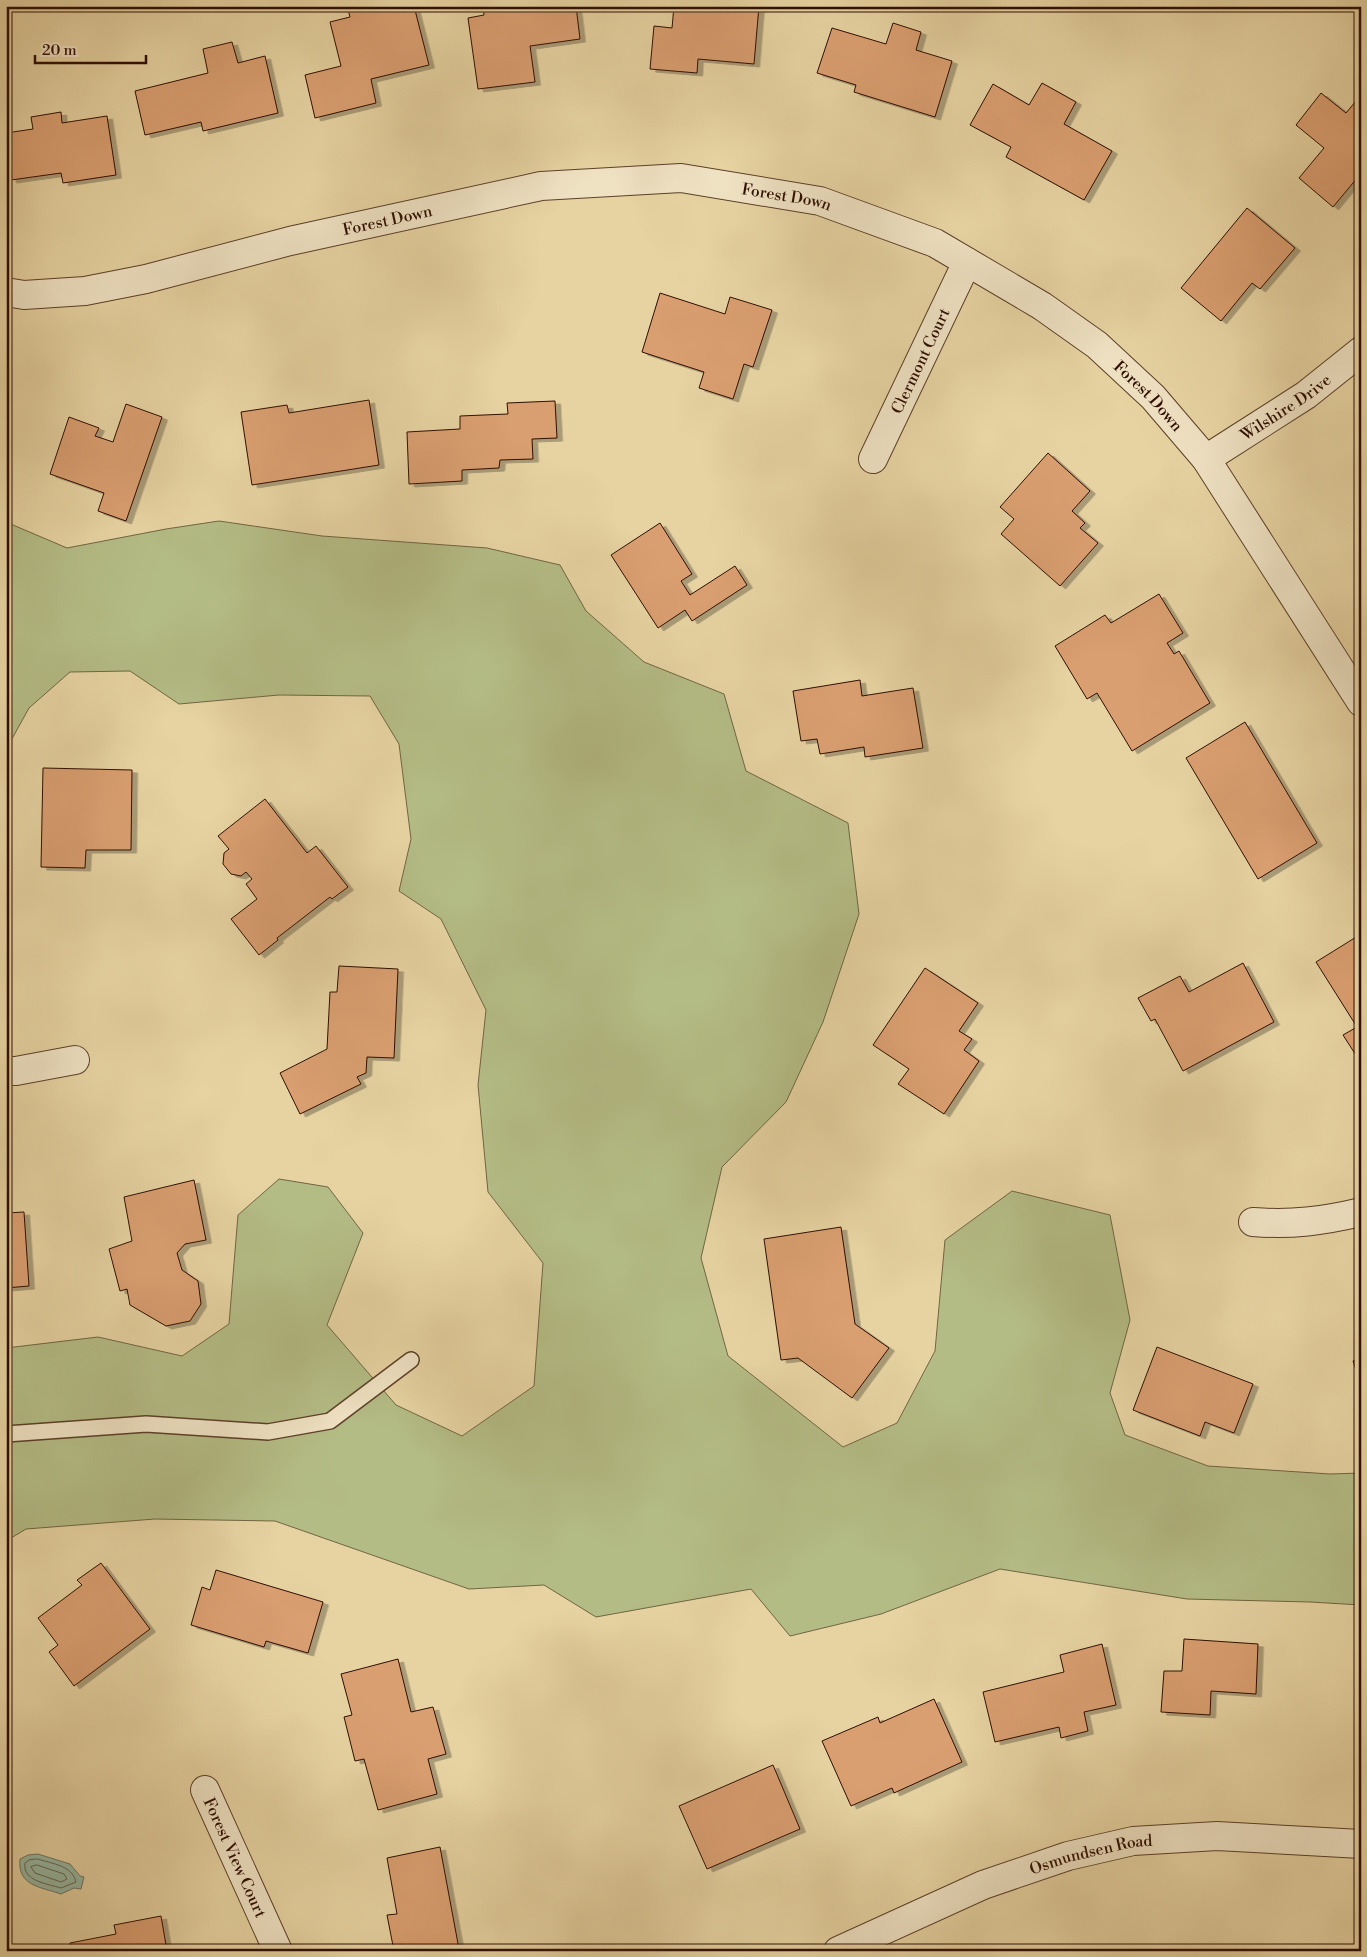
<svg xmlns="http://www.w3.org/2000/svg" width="1367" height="1957" viewBox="0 0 1367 1957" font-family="'Libre Bodoni',serif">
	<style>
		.green { fill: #b4bc85; stroke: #716542 }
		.water { fill: #97b8a3; stroke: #6d7462 }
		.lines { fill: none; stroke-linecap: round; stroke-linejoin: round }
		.shore { stroke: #626352; stroke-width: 1 }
		.building { fill: #da9f71; stroke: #2e0e00; filter: url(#shadow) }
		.lane-casing { stroke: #5c3f28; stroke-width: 18 }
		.street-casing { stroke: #5c3f28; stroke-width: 30 }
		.lane { stroke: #efe2c3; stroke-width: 15 }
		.street { stroke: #efe2c3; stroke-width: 28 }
		.labels { text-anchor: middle; stroke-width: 4; stroke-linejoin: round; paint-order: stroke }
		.street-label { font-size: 16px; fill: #2e0e00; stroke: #efe2c3 }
	</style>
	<defs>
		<filter id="shadow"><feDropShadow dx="5.5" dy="3" stdDeviation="0" flood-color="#0004"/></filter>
	</defs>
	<rect width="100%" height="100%" fill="#e7d3a2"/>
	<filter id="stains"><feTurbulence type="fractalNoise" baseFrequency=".004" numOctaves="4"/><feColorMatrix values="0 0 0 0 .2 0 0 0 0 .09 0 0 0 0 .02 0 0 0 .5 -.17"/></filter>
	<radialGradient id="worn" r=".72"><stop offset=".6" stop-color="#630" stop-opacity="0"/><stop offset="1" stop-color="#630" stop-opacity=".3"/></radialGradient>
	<!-- green -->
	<path class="green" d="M219,521l103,15 165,12 73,17 26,46 58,51 80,32 22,77 102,52 11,91 -36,108 -37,80 -64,65 -21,91 27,98 115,91 54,-24 38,-72 10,-111 67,-49 98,24 20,105 -20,73 15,42 83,31 122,8 31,-1v132l-51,-3 -123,-3 -187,-30 -119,45 -91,22 -39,-47 -155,28 -52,-32 -75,4 -194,-68 -120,-2 -129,10 -20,12v-193l92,-11 84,19 47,-32 9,-109 41,-36 49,8 35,46 -36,92 69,80 66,31 72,-50 9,-123 -55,-71 -10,-107 8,-75 -45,-91 -42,-28 12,-52 -12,-95 -29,-48 -91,-1 -100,9 -49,-33 -60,1 -41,36 -21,38h-2v-224l61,26 99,-19z"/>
	<!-- water -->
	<path class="water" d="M38,1854l32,10 10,12 4,1 -3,12 -7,-1 -13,6c-20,-7 -44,-8 -41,-35l8,-4z"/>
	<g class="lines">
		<!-- shore -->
		<path class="shore" d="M38,1859c14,5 34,6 38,23l-15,6c-13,-4 -39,-7 -36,-25l4,-3z
			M37,1865l27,9 3,5 -6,3 -26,-9 -4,-6z"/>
	</g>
	<!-- building -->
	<path class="building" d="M347,6h32l1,5 18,-5h16l15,59 -58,14 5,24 -61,15 -10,-43 36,-9 -11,-44 20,-5z
		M483,6h93l4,33 -50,7 5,36 -57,7 -10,-71 16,-3z
		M674,6h85l-5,58 -56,-5 -1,14 -47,-4 4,-43 18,2z
		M893,23l28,9 -5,18 36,11 -17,56 -81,-25 2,-7 -39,-12 15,-45 54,16z
		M232,42l6,21 27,-7 13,57 -75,18 -2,-9 -56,13 -10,-44 73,-18 -5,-24z
		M1042,83l34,19 -12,22 48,27 -28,49 -78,-43 5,-10 -41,-22 23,-41 36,21z
		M1321,93l25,20 15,-18v84l-3,-2 -25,30 -34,-29 25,-30 -28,-23z
		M61,112l1,11 45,-7 9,59 -53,8 -2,-10 -50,7 -5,-28v-19l27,-4 -2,-12z
		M1247,208l48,40 -35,41 -8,-6 -31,38 -40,-33z
		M660,293l65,21 5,-17 42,13 -19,57 -9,-3 -11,35 -34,-11 5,-16 -62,-20z
		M369,400l10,65 -127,20 -11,-73 46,-7 2,8z
		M555,401l2,37 -25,1 1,20 -33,1 -1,8 -37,2v11l-53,3 -2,-52 53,-3v-13l48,-2 -1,-11z
		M126,404l36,13 -36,104 -28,-10 6,-18 -54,-19 19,-57 30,11 -4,8 18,6z
		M1048,453l42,38 -18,20 13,12 -5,5 18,15 -38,43 -59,-52 13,-15 -14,-12z
		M660,523l32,51 -11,7 9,14 45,-29 12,19 -55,36 -7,-11 -27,18 -47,-73z
		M1159,594l24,39 -16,10 7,11 5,-3 31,52 -78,48 -35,-58 -10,6 -32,-53 50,-31 6,8z
		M860,680l2,16 51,-8 10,60 -58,9 -1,-10 -44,7 -3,-15 -16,2 -8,-50z
		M1245,722l72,121 -59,36 -72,-121z
		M43,768l89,2 -1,80h-45l-1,18 -44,-1z
		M265,799l42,54 9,-7 32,41 -16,12 -2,-2 -53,41 1,2 -19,15 -28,-36 26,-20 -11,-15 6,-5 -6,-7 -5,4 -10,-2 -8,-10 1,-11 5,-4 -11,-13z
		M1361,934v129l-18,-28 14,-8 -41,-65z
		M1243,963l31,59 -91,49 -28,-52 -4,2 -13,-23 42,-22 9,16z
		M339,966l59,3 -4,89 -27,-1 -1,16 -9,4 4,7 -61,30 -20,-41 47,-24 3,-57h7z
		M925,968l53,35 -19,28 13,8 -8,11 15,11 -35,53 -46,-30 11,-15 -36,-24z
		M194,1180l12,60 -21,4 -8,9 5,17 16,11 3,23 -11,17 -24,5 -36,-21 -3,-16 -7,2 -11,-42 23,-8 -8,-44z
		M24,1212l5,74 -23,2v-75z
		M841,1227l14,97 34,24 -37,50 -54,-40 -17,2 -17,-121z
		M1157,1347l96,37 -19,49 -29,-11 -5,14 -67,-26z
		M1361,1358v27l-8,-24z
		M101,1563l49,66 -76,57 -25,-34 9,-7 -20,-27 44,-33 -5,-5z
		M216,1570l107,32 -15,51 -42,-12 -2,6 -73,-22 11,-38 8,3z
		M1184,1639l74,5 -2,50 -45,-3 -1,24 -49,-3 3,-41h18z
		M1102,1644l14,61 -32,7 4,19 -27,7 -2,-11 -64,15 -12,-50 81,-20 -4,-17z
		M398,1659l13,53 22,-5 13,47 -18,5 9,35 -59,16 -14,-51 -9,2 -11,-44 8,-2 -11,-41z
		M934,1699l28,63 -68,31 -2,-5 -41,18 -29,-65 56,-24 2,6z
		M773,1765l27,64 -93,40 -28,-63z
		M440,1847l19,102 -65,2 -7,-36 10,-1 -10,-56z
		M161,1916l6,35h-96l-1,-8 46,-9 -2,-9z"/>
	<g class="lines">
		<defs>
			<path id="lane" d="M6,1434l140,-10 122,8 62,-11 81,-61"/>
			<g id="street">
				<path id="s1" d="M6,292l18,3 61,-4 61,-12 144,-38 251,-55 140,-8 139,23 115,42 107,63 55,39 56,52 53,62 155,243"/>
				<path id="s2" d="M873,459l94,-197"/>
				<path id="s3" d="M1206,459l100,-64 55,-44"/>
				<path d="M6,1071h10l59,-11"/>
				<path d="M1253,1222c39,3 70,-1 108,-10"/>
				<path id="s4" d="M205,1790l73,161"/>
				<path id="s5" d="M838,1951l145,-66 85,-29 65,-15 84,-5 144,8"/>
			</g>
		</defs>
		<!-- lane casing -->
		<use href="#lane" class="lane-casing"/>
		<!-- street casing -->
		<use href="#street" class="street-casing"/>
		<!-- lane -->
		<use href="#lane" class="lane"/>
		<!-- street -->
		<use href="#street" class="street"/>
	</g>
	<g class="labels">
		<!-- street labels -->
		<g class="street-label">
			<text dy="6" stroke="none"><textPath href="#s1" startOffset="795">Forest Down</textPath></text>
			<text dy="6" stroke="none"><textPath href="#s1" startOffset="390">Forest Down</textPath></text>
			<text dy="6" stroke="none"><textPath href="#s2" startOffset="109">Clermont Court</textPath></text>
			<text dy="6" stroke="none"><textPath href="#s1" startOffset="1215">Forest Down</textPath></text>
			<text dy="6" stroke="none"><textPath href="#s3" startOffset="95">Wilshire Drive</textPath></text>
			<text dy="6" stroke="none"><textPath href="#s5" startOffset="272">Osmundsen Road</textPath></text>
			<text dy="6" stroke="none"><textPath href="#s4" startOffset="74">Forest View Court</textPath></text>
		</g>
	</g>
	<!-- margin -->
	<rect width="1367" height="1957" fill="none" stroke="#e7d3a2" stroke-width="25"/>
	<rect x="8" y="8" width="1352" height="1942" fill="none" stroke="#2e0e00" stroke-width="2.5"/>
	<rect x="12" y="12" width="1342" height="1932" fill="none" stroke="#2e0e00"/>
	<!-- scale -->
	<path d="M35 55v8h111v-8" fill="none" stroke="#2e0e00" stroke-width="2.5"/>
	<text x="42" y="55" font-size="15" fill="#2e0e00" stroke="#efe2c3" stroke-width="4" paint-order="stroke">20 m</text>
	<rect width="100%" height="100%" filter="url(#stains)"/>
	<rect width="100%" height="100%" fill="url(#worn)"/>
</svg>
